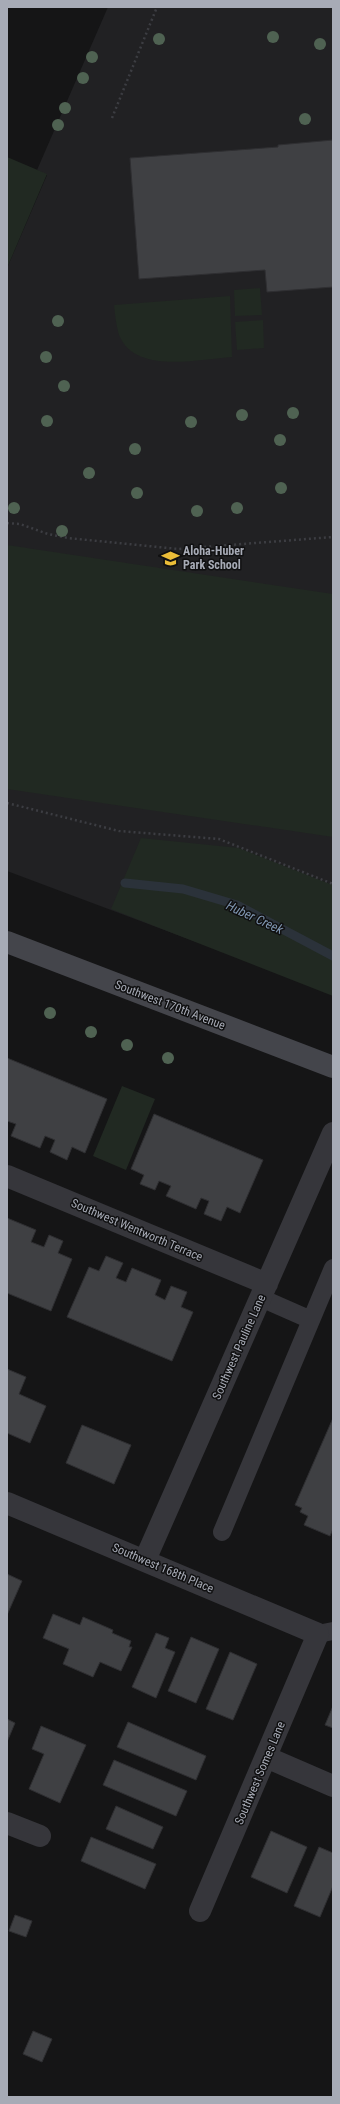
<svg xmlns="http://www.w3.org/2000/svg" width="340" height="2104" viewBox="0 0 340 2104" font-family="'Roboto Condensed',sans-serif">
	<style>
		.built { fill: #212123 }
		.green { fill: #212922 }
		.lines { fill: none; stroke-linecap: round; stroke-linejoin: round }
		.stream { stroke: #2b323a; stroke-width: 9 }
		.building { fill: #3f4043; stroke: #2f2f32 }
		.path { stroke: #3c3d42; stroke-width: 2.5; stroke-dasharray: 2 3; stroke-linecap: butt }
		.lane { stroke: #36363b; stroke-width: 18 }
		.street { stroke: #36363b; stroke-width: 22 }
		.secondary { stroke: #44454b; stroke-width: 22 }
		.tree { fill: #4f6252 }
		.labels { text-anchor: middle; stroke-width: 3; stroke-linejoin: round; paint-order: stroke }
		.poi-label { font-size: 12px; font-weight: bold; fill: #a7abb6; stroke: #101011; text-anchor: start }
		.street-label { font-size: 12px; fill: #a7abb6; stroke: #101011 }
		.water-label { font-size: 13px; font-style: italic; fill: #7f95b0; stroke: #101011 }
	</style>
	<rect width="100%" height="100%" fill="#151516"/>
	<!-- built -->
	<path class="built" d="M108,7h225v878l-94,-37 -40,95 -192,-72v-603l40,-93 -10,-5z"/>
	<!-- green -->
	<path class="green" d="M7,157l40,17 -40,94z
		M260,288l2,27 -27,1 -1,-26z
		M230,296l2,61c-33,2 -97,18 -113,-22 -3,-10 -4,-20 -5,-30z
		M263,320l1,28 -27,2 -2,-28z
		M7,545l326,49v243l-326,-48z
		M141,838l98,10 94,37v111l-222,-87z
		M122,1086l33,13 -29,71 -33,-14z"/>
	<g class="lines">
		<!-- stream -->
		<path class="stream" d="M125,883l58,6 54,16 96,51"/>
	</g>
	<!-- building -->
	<path class="building" d="M333,140v147l-66,5 -2,-22 -126,9 -9,-121 148,-11v-2z
		M7,1058l100,41 -22,54 -13,-6 -5,13 -17,-8 5,-12 -10,-4 -5,12 -29,-12 5,-12 -9,-3z
		M154,1114l109,46 -23,53 -13,-6 -6,14 -17,-7 5,-13 -8,-3 -5,11 -30,-13 5,-10 -12,-5 -4,9 -15,-6 4,-9 -13,-6z
		M7,1218l29,12 -5,12 13,5 5,-12 14,6 -5,12 14,6 -21,52 -44,-18z
		M106,1256l17,7 -7,15 10,4 6,-14 29,12 -6,15 10,5 6,-14 16,6 -6,15 12,5 -21,49 -105,-44 22,-50 10,4z
		M7,1369l19,8 -7,17 27,12 -16,37 -23,-10z
		M333,1418v111l-3,7 -26,-11 4,-9 -8,-4 2,-4 -7,-3z
		M82,1425l49,20 -17,39 -48,-21z
		M7,1574l15,7 -15,34z
		M53,1614l27,11 3,-8 30,13 -1,3 19,8 -2,6h3l-11,24 -21,-9 -7,15 -30,-13 6,-15 -26,-11z
		M156,1633l13,5 -4,10 10,4 -19,46 -24,-11z
		M191,1637l28,12 -23,54 -28,-12z
		M230,1652l27,12 -24,56 -27,-11z
		M333,1706v22l-8,-3z
		M7,1719l8,4 -8,19z
		M128,1722l78,34 -10,24 -79,-33z
		M41,1726l45,19 -26,58 -31,-14 15,-35 -12,-5z
		M114,1760l73,31 -11,25 -73,-31z
		M116,1806l47,21 -10,22 -47,-20z
		M271,1831l36,16 -20,46 -36,-16z
		M91,1837l65,27 -11,25 -64,-28z
		M319,1847l14,6v33l-13,31 -26,-11z
		M15,1915l17,6 -6,16 -17,-6z
		M33,2031l19,8 -10,23 -19,-8z"/>
	<g class="lines">
		<!-- path -->
		<path class="path" d="M112,118l45,-111
			M7,523l13,1 28,10 20,4 110,11 155,-12
			M7,803l112,28 100,8 114,45"/>
		<!-- lane -->
		<path class="lane" d="M261,1298l50,22
			M222,1532l111,-264
			M318,1634l15,-3"/>
		<!-- street -->
		<path class="street" d="M7,1176l260,108
			M7,1503l311,131 -118,277
			M145,1560l188,-427
			M266,1757l67,29
			M7,1823l33,13"/>
		<!-- secondary -->
		<path class="secondary" d="M7,942l326,125"/>
	</g>
	<!-- trees -->
	<g class="tree">
		<circle cx="273" cy="37" r="6"/>
		<circle cx="159" cy="39" r="6"/>
		<circle cx="320" cy="44" r="6"/>
		<circle cx="92" cy="57" r="6"/>
		<circle cx="83" cy="78" r="6"/>
		<circle cx="65" cy="108" r="6"/>
		<circle cx="305" cy="119" r="6"/>
		<circle cx="58" cy="125" r="6"/>
		<circle cx="58" cy="321" r="6"/>
		<circle cx="46" cy="357" r="6"/>
		<circle cx="64" cy="386" r="6"/>
		<circle cx="293" cy="413" r="6"/>
		<circle cx="242" cy="415" r="6"/>
		<circle cx="47" cy="421" r="6"/>
		<circle cx="191" cy="422" r="6"/>
		<circle cx="280" cy="440" r="6"/>
		<circle cx="135" cy="449" r="6"/>
		<circle cx="89" cy="473" r="6"/>
		<circle cx="281" cy="488" r="6"/>
		<circle cx="137" cy="493" r="6"/>
		<circle cx="14" cy="508" r="6"/>
		<circle cx="237" cy="508" r="6"/>
		<circle cx="197" cy="511" r="6"/>
		<circle cx="62" cy="531" r="6"/>
		<circle cx="50" cy="1013" r="6"/>
		<circle cx="91" cy="1032" r="6"/>
		<circle cx="127" cy="1045" r="6"/>
		<circle cx="168" cy="1058" r="6"/>
	</g>
	<!-- icons -->
	<defs>
		<symbol id="school-bare" viewBox="-9 -9 18 18"><path d="M0-5L7-2L0 1L-7-2ZM-4 1L0 2.5L4 1V4Q0 6-4 4Z" fill="#ebbd38" stroke="#101011" stroke-width="2.5" paint-order="stroke"/></symbol>
	</defs>
	<g fill-rule="evenodd">
		<use href="#school-bare" x="158" y="546" width="25" height="25"/>
	</g>
	<g class="labels">
		<!-- poi labels -->
		<g class="poi-label">
			<text x="183" y="555">Aloha-Huber<tspan x="183" dy="14">Park School</tspan></text>
		</g>
		<!-- street labels -->
		<g class="street-label">
			<text transform="translate(170 1005) rotate(21)" y="4">Southwest 170th Avenue</text>
			<text transform="translate(137 1230) rotate(23)" y="4">Southwest Wentworth Terrace</text>
			<text transform="translate(239 1347) rotate(-66)" y="4">Southwest Pauline Lane</text>
			<text transform="translate(163 1568) rotate(23)" y="4">Southwest 168th Place</text>
			<text transform="translate(260 1773) rotate(-67)" y="4">Southwest Somes Lane</text>
		</g>
		<!-- water labels -->
		<g class="water-label">
			<text transform="translate(255 917) rotate(25)" y="5">Huber Creek</text>
		</g>
	</g>
	<!-- border -->
	<rect width="340" height="2104" fill="none" stroke="#a7abb6" stroke-width="16"/>
</svg>
